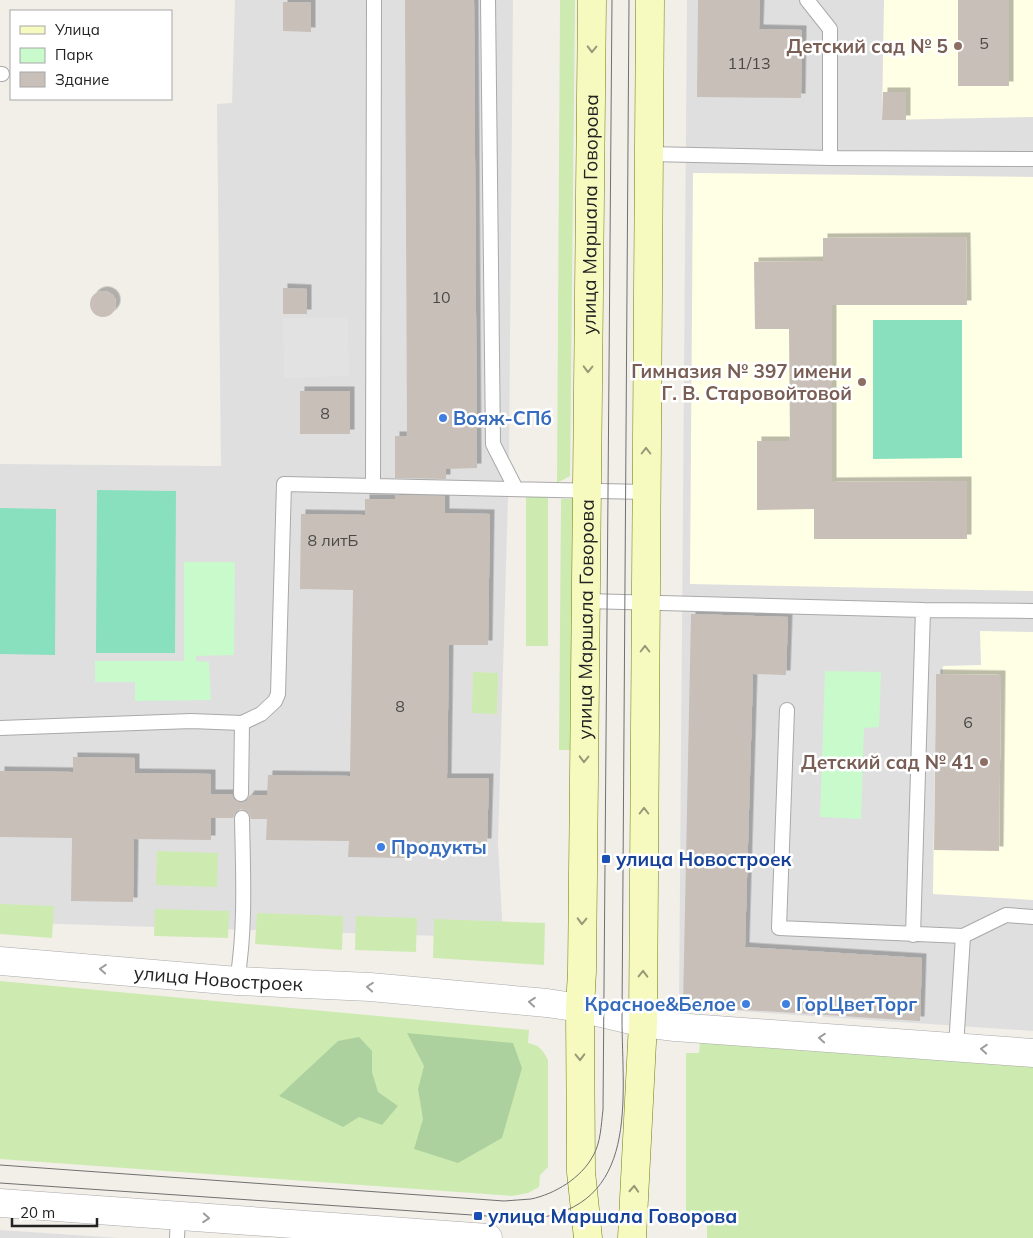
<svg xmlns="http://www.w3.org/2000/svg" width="1033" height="1238" viewBox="0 0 1033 1238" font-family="Mulish,sans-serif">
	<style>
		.residential { fill: #e0dfdf }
		.education { fill: #ffffe5 }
		.grass { fill: #cdebb0 }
		.forest { fill: #add19e }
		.park { fill: #c8facc }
		.pitch { fill: #88e0be }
		.parking { fill: #e2e2e2 }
		.building { fill: #c7bfb8; filter: url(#shadow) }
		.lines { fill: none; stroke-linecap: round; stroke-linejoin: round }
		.lane-casing { stroke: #a9a9a9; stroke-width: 16 }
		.street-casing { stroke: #a9a9a9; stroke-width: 29 }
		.secondary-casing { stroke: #707d05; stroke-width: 29 }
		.lane { stroke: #fff; stroke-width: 14 }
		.street { stroke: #fff; stroke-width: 28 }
		.secondary { stroke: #f7fabf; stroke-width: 28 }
		.tram { stroke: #707070; stroke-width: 1 }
		.oneway { stroke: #979978 }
		.oneway2 { stroke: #9c9c9c }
		.education-dot { fill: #8d6e63; stroke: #fff; stroke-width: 2 }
		.shop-dot { fill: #3f7fe0; stroke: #fff; stroke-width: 2 }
		.transit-dot { fill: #1a4fb4; stroke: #fff; stroke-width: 2 }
		.labels { text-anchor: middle; stroke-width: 5; stroke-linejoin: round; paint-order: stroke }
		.number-label { font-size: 16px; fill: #4b4948 }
		.education-label { font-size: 19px; font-weight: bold; fill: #785e54; stroke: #fff; text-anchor: end }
		.street-label { font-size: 19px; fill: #222; stroke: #fff }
		.shop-label { font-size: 19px; font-weight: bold; fill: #366cbe; stroke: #fff; text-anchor: start }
		.transit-label { font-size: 19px; font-weight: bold; fill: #164399; stroke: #fff; text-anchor: start }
	</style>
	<defs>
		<filter id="shadow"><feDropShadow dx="4.5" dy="-4.5" stdDeviation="0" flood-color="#0004"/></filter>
	</defs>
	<rect width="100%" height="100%" fill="#f2efe9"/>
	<!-- residential -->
	<path class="residential" d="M235,0h278l-4,462 -11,382 5,94 -503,-16v-458l221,2 -4,-362 15,-1z
		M687,0h346v1031l-354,-24z
		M0,1230l119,8h-119z"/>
	<!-- education -->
	<path class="education" d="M884,0h149v117l-151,3z
		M693,173l340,4v414l-343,-7z
		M980,631l53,1v268l-100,-6 3,-220h6l1,-8 38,-1z"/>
	<!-- grass -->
	<path class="grass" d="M560,0h15l-5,476 -13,7z
		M526,496l22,1v149h-22z
		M561,499h14l-2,251h-14z
		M473,672l25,1 -1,41 -25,-1z
		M157,851l61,2 -1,34 -61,-2z
		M0,904l54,2 -2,32 -52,-4z
		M155,909l74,2 -1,27 -74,-2z
		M257,913l86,3 -1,34 -87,-6z
		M356,916l61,2 -1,34 -61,-2z
		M434,919l111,4 -1,42 -111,-7z
		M0,981l529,49 -1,13c11,2 15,7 20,17v107l-8,8 -1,12 -11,6 -16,3 -512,-37z
		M700,1041l333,25v172h-326v-18h-21v-167h13z"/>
	<!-- forest -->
	<path class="forest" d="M407,1033l106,10 9,25 -20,70 -44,25 -44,-14 9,-30 -5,-30 6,-23z
		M359,1037l13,14v21l6,20 20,14 -16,19 -23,-8 -16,10 -64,-31 59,-55z"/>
	<!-- park -->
	<path class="park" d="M184,562h51l-1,93 -38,1v5l13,1 2,38 -76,1v-19h-40v-21h89z
		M825,671l56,1 -2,55 -15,1 -3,91 -41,-2z"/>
	<!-- pitch -->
	<path class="pitch" d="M873,320h89v138l-89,1z
		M97,490l79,1 -1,162h-79z
		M0,508l56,1 -1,146 -55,-1z"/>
	<!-- parking -->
	<path class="parking" d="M348,317l1,59 -65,2 -1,-60z"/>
	<!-- building -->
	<path class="building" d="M405,0h69l3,468 -31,1v10l-51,-1v-42h12z
		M698,0h62l-1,29 43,1 -1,68 -104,-1z
		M958,0h51v86h-51z
		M283,2h28v30l-28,-1z
		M883,92h23v28h-24z
		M966,237l1,68h-135v177l135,-1v58h-153v-30l-57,1v-69h33l-1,-112h-34l-1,-67 69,-1v-23z
		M283,288l24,1v25h-24z
		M90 304a13 13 0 1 1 26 0a13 13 0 1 1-26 0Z
		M300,391h50v43h-50z
		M395,495l50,1v17l45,1 -2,131h-39l-2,133h42l-2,65h-76v15l-63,-1 1,-16 -83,-1 1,-21h-16l-2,-6 -8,-4 -6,4 -2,5h-22v22l-77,-1 -1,63 -62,-1 1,-63 -72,-1v-66l73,1v-15l62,1v15l76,1v20h21l2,5 6,4 6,-2 4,-6h17l1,-20 82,1 3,-186 -53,-1 1,-75 64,1v-16h30z
		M691,614l97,3 -2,58 -33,-1 -8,273 177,11 -2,63 -237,-15z
		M936,674l65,1 -2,176 -65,-1z"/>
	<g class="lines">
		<defs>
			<path id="lane" d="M488,0l5,444 23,45
				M807,0l23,29v129
				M0,74h2
				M649,154l181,4 203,1
				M373,485l1,-485
				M586,601l337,9 110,1
				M787,710l-8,218 184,8 43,-21 27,2
				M0,728l191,-7 51,2 19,-9 14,-13 3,-7 6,-210 362,8
				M241,794l1,-71
				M913,935l10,-325
				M237,981c9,-54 6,-109 5,-163
				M956,1047l7,-111
				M177,1238l1,-22"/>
			<g id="street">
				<path id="s1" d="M0,961l237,20 133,6 177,16 33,5 63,15 32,4 358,26"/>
				<path d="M0,1203l488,35"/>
			</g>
			<g id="secondary">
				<path id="s2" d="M588,1238l-7,-66 -1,-164 2,-37 10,-971"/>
				<path d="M632,1238l11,-215 7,-1023"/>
			</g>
		</defs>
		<!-- lane casing -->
		<use href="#lane" class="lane-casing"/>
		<!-- street casing -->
		<use href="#street" class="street-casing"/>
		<!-- secondary casing -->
		<use href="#secondary" class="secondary-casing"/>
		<!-- lane -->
		<use href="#lane" class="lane"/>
		<!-- street -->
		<use href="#street" class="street"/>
		<!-- secondary -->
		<use href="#secondary" class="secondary"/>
		<!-- tram -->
		<path class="tram" d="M0,1165l504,36c9,-1 18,-1 27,-2 24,-5 50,-21 62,-43 8,-14 8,-31 10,-46l9,-1110
			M0,1183l531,36c110,-12 91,-120 91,-201l7,-1018"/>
	</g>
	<!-- one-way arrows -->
	<defs><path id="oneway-chevron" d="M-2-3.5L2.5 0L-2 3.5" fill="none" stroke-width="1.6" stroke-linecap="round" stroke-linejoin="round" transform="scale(1.25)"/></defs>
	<g class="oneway">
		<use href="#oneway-chevron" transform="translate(592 49) rotate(91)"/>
		<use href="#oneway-chevron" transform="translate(588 369) rotate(91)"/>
		<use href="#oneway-chevron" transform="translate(646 451) rotate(-90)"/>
		<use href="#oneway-chevron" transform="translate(645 649) rotate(-90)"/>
		<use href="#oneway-chevron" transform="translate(584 759) rotate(91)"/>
		<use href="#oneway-chevron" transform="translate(644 811) rotate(-90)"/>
		<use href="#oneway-chevron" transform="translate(582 921) rotate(91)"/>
		<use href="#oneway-chevron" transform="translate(643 974) rotate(-89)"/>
		<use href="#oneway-chevron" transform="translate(580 1057) rotate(89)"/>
		<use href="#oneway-chevron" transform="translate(634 1189) rotate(-87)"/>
	</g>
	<g class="oneway2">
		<use href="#oneway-chevron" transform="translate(103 969) rotate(-176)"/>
		<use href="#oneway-chevron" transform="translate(370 987) rotate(-176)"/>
		<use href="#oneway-chevron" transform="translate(532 1002) rotate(-175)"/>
		<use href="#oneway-chevron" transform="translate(822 1038) rotate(-176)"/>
		<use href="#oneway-chevron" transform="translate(984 1049) rotate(-176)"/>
		<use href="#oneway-chevron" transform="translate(206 1218) rotate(4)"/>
	</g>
	<!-- markers -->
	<g class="education-dot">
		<circle cx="958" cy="46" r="5"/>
		<circle cx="862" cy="382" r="5"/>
		<circle cx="984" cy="762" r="5"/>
	</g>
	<g class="shop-dot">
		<circle cx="443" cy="418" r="5"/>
		<circle cx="381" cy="847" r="5"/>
		<circle cx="746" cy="1004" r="5"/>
		<circle cx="786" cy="1004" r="5"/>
	</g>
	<g class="transit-dot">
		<rect x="601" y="854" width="10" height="10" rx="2.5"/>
		<rect x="473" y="1211" width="10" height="10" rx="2.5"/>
	</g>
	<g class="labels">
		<!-- number labels -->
		<g class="number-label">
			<text x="984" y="49">5</text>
			<text x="749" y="69">11/13</text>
			<text x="441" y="303">10</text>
			<text x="325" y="419">8</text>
			<text x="333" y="546">8 литБ</text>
			<text x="400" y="712">8</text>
			<text x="968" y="728">6</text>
		</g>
		<!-- education labels -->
		<g class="education-label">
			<text x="948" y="53">Детский сад № 5</text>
			<text x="852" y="378">Гимназия № 397 имени<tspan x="852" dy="22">Г. В. Старовойтовой</tspan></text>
			<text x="974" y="769">Детский сад № 41</text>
		</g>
		<!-- street labels -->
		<g class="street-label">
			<text dy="7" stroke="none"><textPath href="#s2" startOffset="1024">улица Маршала Говорова</textPath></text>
			<text dy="7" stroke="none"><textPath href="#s2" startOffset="619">улица Маршала Говорова</textPath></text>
			<text dy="7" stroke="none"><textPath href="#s1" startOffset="219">улица Новостроек</textPath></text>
		</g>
		<!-- shop labels -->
		<g class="shop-label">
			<text x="453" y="425">Вояж-СПб</text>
			<text x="391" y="854">Продукты</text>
			<text x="736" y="1011" text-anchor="end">Красное&amp;Белое</text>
			<text x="796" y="1011">ГорЦветТорг</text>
		</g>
		<!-- transit labels -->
		<g class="transit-label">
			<text x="616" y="866">улица Новостроек</text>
			<text x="488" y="1223">улица Маршала Говорова</text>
		</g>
	</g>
	<!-- legend -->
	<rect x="10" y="10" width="162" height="90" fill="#ffffff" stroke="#a7a7a7"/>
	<rect x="20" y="26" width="25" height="8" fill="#f7fabf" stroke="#a7a7a7"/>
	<text x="55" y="35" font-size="15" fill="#222222">Улица</text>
	<rect x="20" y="48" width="25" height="15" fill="#c8facc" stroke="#a7a7a7"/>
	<text x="55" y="60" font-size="15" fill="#222222">Парк</text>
	<rect x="20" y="72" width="25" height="15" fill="#c7bfb8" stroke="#a7a7a7"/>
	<text x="55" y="85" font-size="15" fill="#222222">Здание</text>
	<!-- scale -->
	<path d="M12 1218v8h85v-8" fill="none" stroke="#222222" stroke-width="2.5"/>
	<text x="20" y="1218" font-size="15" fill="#222222" stroke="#ffffff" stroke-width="4" paint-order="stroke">20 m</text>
</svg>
